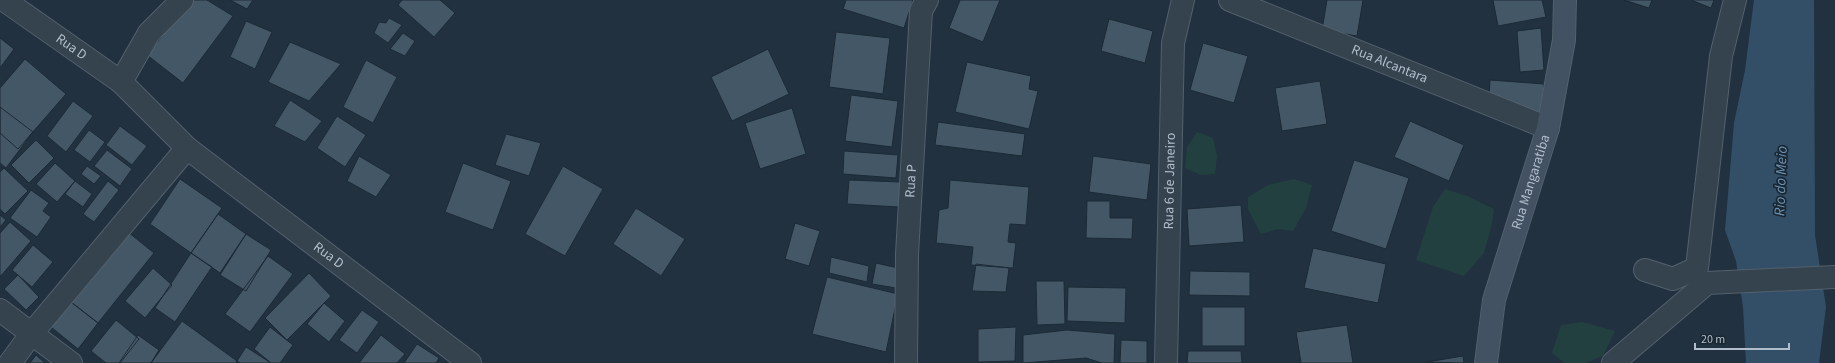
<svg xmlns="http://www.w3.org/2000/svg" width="1835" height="363" font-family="'Source Sans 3',sans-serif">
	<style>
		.green { fill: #234040 }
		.water { fill: #334f68 }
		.building { fill: #445766; stroke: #1c2a36 }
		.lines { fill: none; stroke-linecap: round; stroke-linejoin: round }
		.street-casing { stroke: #53606d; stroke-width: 24 }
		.secondary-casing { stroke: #53606d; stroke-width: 24 }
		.street { stroke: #35434f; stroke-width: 22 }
		.secondary { stroke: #435263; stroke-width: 22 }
		.labels { text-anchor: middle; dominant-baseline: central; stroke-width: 3.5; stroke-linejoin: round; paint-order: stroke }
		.street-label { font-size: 14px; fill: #b1bdca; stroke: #1a2834 }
		.water-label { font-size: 15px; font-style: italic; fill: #6e92b1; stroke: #1a2834 }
	</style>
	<rect width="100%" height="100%" fill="#21313f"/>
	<path class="green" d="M1197 132 1213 138 1217 156 1215 174 1201 175 1185 168 1187 147Z
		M1294 179 1312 185 1306 208 1293 231 1278 229 1261 234 1248 209V197L1268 185Z
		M1445 189 1467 196 1494 209 1492 223 1484 253 1464 276 1416 260 1433 207Z
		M1582 322 1615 331 1603 356 1585 363H1565L1552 353 1561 325Z"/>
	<path class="water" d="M1754 0H1814L1815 235 1826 307 1819 363H1746L1743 307 1736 261 1725 230 1734 123 1745 70Z"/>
	<path class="building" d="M191 0H207L233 16 183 83 147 55Z
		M230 0H253L247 9Z
		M402 0H440L455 13 434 37 398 5Z
		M846 0H913L904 28 843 9Z
		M960 0H1000L983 42 949 28Z
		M1327 0H1363L1357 36 1322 30Z
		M1493 0H1542L1546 17 1498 26Z
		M1624 0H1652L1649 8Z
		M1691 0H1714L1711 8Z
		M389 18 402 25 388 43 374 33 379 22 386 23Z
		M1109 19 1153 31 1145 63 1101 51Z
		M246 21 272 32 255 69 230 57Z
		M1541 28 1544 70 1520 72 1517 31Z
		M836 32 890 38 883 94 829 87Z
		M403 33 415 41 405 56 390 49Z
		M0 38 14 49 0 68Z
		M290 42 341 64 309 101 268 82Z
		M1203 43 1248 56 1234 103 1190 90Z
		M768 49 789 94 732 121 711 77Z
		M25 59 66 94 18 149 0 133V88Z
		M366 60 397 77 373 123 343 107Z
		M967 62 1031 76 1029 89 1038 91 1029 129 955 112Z
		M1490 80 1544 84 1541 117 1488 113Z
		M1320 81 1327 124 1282 131 1275 88Z
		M851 95 898 101 892 147 845 141Z
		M290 100 322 121 305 142 274 126Z
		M73 101 93 116 66 152 47 136Z
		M0 107 33 132 6 168 0 163Z
		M792 108 806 154 760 169 745 123Z
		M337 116 366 135 345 167 317 148Z
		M1410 121 1464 145 1449 181 1394 157Z
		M938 122 1025 134 1022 156 935 145Z
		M120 126 147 146 132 165 106 145Z
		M89 130 105 142 90 162 74 150Z
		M506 134 541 143 529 176 495 165Z
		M36 140 54 158 29 183 11 165Z
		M107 150 132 169 120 186 94 166Z
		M844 151 898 155 896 178 843 174Z
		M359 156 391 175 376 197 347 181Z
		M1093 156 1151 164 1147 200 1089 192Z
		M1354 160 1409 178 1386 249 1331 231Z
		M55 163 75 181 57 202 36 184Z
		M463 163 511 181 493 230 445 212Z
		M87 166 101 176 94 184 81 174Z
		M563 166 603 189 565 256 525 234Z
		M4 168 28 191 5 214 0 209V172Z
		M180 179 222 208 191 253 150 224Z
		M849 180 900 182 899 207 847 204Z
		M950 180 1029 187 1026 225 1010 224 1008 242 1016 243 1013 268 971 265 973 247 936 243 939 210 948 208Z
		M75 181 92 194 83 207 65 194Z
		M108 181 119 190 94 222 83 214Z
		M31 190 49 203 43 211 51 217 37 237 10 218Z
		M1087 201H1110V218H1133L1132 239 1086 238Z
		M1241 205 1244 242 1189 246 1187 209Z
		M636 208 685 239 661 276 613 244Z
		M218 214 246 234 220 273 191 253Z
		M0 215 6 220 0 227Z
		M10 222 31 241 0 277V233Z
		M795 223 820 231 809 266 785 259Z
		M128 232 154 253 98 323 71 302Z
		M246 234 271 250 246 291 220 275Z
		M33 245 53 262 32 287 12 270Z
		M1313 248 1386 264 1378 303 1304 288Z
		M191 253 212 267 175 322 155 308Z
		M268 256 293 274 250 332 225 314Z
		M831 257 869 266 867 282 829 273Z
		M876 263 898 268 896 288 872 284Z
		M976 264 1009 268 1006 292 972 291Z
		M153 268 172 285 145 318 125 301Z
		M1190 271 1250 272V296L1189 295Z
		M309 273 331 296 287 340 265 318Z
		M18 275 39 297 26 310 4 289Z
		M827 277 898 294 886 352 812 334Z
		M1036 281H1064L1065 324 1037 325Z
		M1068 287 1126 288 1125 323 1067 321Z
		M71 302 98 323 78 349 51 327Z
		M324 303 345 321 329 342 307 324Z
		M1202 307H1245V346H1202Z
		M362 310 379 322 357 353 339 340Z
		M116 320 139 339 120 363H106L91 351Z
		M182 321 237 361 236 363H151Z
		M1347 325 1353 363H1301L1296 332Z
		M270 327 293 345 280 363H271L254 349Z
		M1016 327 1015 361 978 362V329Z
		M1067 330 1115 334 1114 363H1102L1086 358 1023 363V335Z
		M138 335 159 350 151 363H119Z
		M381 335 405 354 397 363H359Z
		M1121 340 1147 341V363H1120Z
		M417 344 439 358 436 363H404Z
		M246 347 271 363H240L237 361Z
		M1188 351H1241L1242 363H1187Z
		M36 355 45 363H30Z
		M1463 356 1464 363 1427 362Z"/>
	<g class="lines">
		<g class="street-casing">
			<g id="street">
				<path id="s1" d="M4 0 121 82 187 148 470 363"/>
				<path id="s2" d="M1230 0 1548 128"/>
				<path d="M121 82 149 33 182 0"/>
				<path d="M1645 270 1673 279 1697 268 1721 56 1735 0"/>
				<path d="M0 310 71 363"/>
				<path d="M10 363 32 333 187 148"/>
				<path id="s3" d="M906 363 907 254 921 11 927 0"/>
				<path id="s4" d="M1166 363 1173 43 1183 0"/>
				<path d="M1613 363 1707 283 1835 277"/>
			</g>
		</g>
		<g class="secondary-casing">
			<g id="secondary">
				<path id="s5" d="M1486 363 1494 300 1548 128 1564 40 1565 0"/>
			</g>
		</g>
		<use href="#street" class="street"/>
		<use href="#secondary" class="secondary"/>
	</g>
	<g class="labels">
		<g class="street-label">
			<text stroke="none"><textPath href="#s1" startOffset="82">Rua D</textPath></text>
			<text stroke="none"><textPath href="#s2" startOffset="172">Rua Alcantara</textPath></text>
			<text stroke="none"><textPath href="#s3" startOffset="182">Rua P</textPath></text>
			<text stroke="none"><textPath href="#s4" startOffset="182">Rua 6 de Janeiro</textPath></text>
			<text stroke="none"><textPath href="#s5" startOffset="187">Rua Mangaratiba</textPath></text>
			<text stroke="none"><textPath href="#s1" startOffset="414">Rua D</textPath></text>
		</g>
		<g class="water-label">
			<text transform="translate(1781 181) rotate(-88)">Rio do Meio</text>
		</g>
	</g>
	<path d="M1695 343v6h94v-6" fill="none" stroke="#b1bdca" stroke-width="2"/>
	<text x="1701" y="343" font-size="12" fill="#b1bdca" stroke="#1a2834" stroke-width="3" paint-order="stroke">20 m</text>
</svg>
